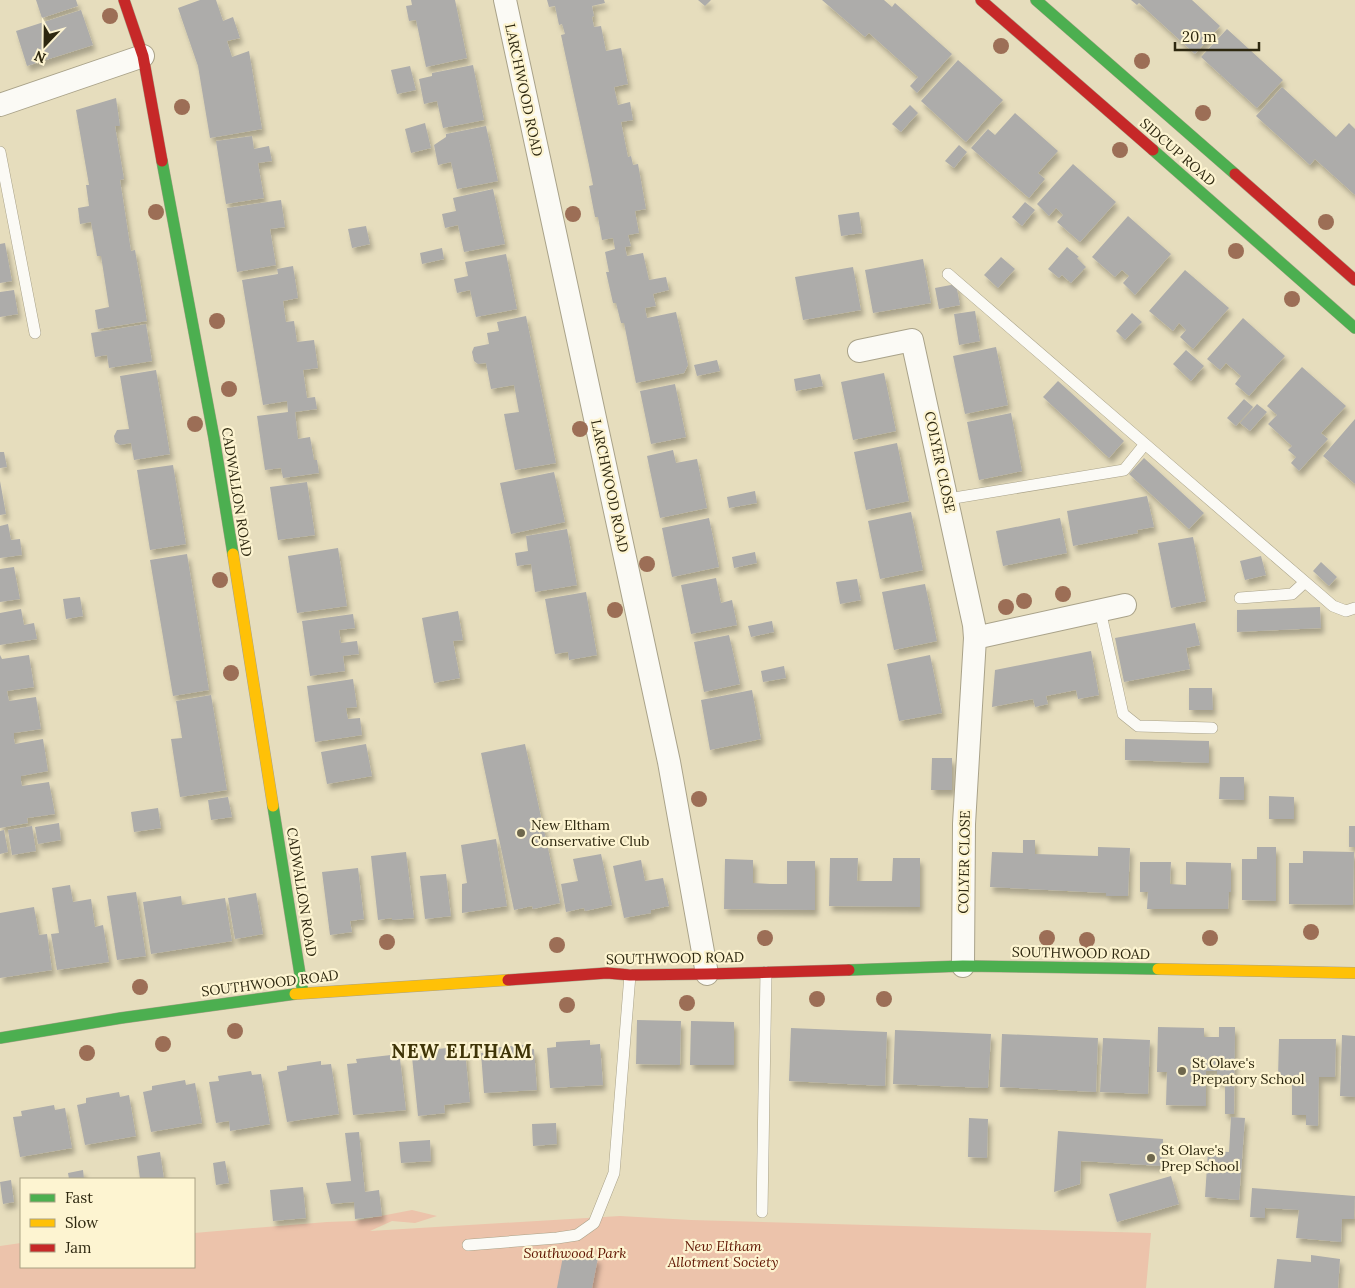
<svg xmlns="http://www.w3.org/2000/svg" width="1355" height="1288" font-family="Lora,serif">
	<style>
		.green { fill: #ecc3ab }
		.building { fill: #adacaa; filter: url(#shadow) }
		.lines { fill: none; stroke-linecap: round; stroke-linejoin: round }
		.lane-casing { stroke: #a9a289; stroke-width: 12 }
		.street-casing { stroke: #a9a289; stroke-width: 24 }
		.fast-casing { stroke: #a9a289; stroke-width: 12 }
		.slow-casing { stroke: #a9a289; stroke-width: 12 }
		.jam-casing { stroke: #a9a289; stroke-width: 12 }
		.lane { stroke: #fbfaf5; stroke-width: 11 }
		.street { stroke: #fbfaf5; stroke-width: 22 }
		.fast { stroke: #4caf50; stroke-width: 11 }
		.slow { stroke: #ffc107; stroke-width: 11 }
		.jam { stroke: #c62828; stroke-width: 11 }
		.tree { fill: #9c6e56 }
		.poi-dot { fill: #6e674d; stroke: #fdf4d1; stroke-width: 2 }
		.labels { text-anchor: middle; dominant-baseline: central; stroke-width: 4.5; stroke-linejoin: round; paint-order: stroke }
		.street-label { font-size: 14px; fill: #2e2810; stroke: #fdf4d1 }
		.poi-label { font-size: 14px; fill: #2e2810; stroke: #fdf4d1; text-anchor: start }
		.park-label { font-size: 14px; font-style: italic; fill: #5f1401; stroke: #fdf4d1 }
		.district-label { font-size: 19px; font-weight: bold; letter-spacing: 1px; fill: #3f3407; stroke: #fdf4d1 }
	</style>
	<defs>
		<filter id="shadow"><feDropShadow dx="3" dy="5.5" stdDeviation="2.5" flood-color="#0004"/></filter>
	</defs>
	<rect width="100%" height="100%" fill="#e6ddbd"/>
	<path class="green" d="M412 1210 437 1216 415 1223 392 1221 370 1231 620 1216 691 1220 1151 1233 1146 1288H0V1246L21 1243V1267H194V1233L327 1222 355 1221Z"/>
	<path class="building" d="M36 0H76L78 6 42 18Z
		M200 0H216L223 21 233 17 240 38 227 41 232 57 249 51 262 129 210 138 198 66 178 8Z
		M411 0H455L467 58 426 67 416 20 409 21 406 6 412 5Z
		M547 0H604L605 3 592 6 594 16 592 17 594 27 601 26 606 51 621 48 628 84 614 87 618 105 630 102 633 120 621 122 628 157 631 156 633 165 638 164 646 209 635 211 639 233 628 235 631 246 625 247 627 256 643 253 649 280 666 277 669 290 653 294 656 306 645 308 647 318 676 312 688 365 684 373 636 383 624 323H621L616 303H613L606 272H609L605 252 615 249 613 238 602 240 598 217H595L589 186 593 185 589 165 561 35 565 34 562 24 559 25 555 6 549 7Z
		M698 0H711L705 6Z
		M822 0H884L892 7 895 3 952 54 917 93 910 86 918 77 869 33 865 37Z
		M1131 0H1192L1220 26 1195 54 1139 3 1137 5Z
		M81 10 93 45 27 66 16 31Z
		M1227 29 1283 80 1257 108 1201 57Z
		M958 60 1003 100 966 142 921 101Z
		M473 65 484 120 443 128 437 101 424 104 419 79 432 76V73Z
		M410 66 416 90 397 94 391 70Z
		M1282 87 1336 137 1349 123 1355 129V195L1315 159 1310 165 1256 116Z
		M116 98 120 126H115L124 179 120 180 131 251 135 250 147 321 98 329 95 310 109 307 101 256H97L91 222 80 224 78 208 89 206 86 185H89L76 110Z
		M910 105 918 113 901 132 892 124Z
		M1015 113 1058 151 1038 173 1045 179 1029 198 971 148 988 129 995 135Z
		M425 123 431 148 411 153 405 129Z
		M486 126 498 181 457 189 451 162 438 165 434 145 446 137V134Z
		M252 136 254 149 269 146 272 161 258 163 264 198 226 204 216 141Z
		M959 145 967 152 954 168 945 161Z
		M1073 164 1116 202 1080 242 1057 222 1063 215 1056 208 1049 216 1037 204Z
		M493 189 505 244 464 252 458 225 445 228 442 214 456 211 453 198Z
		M281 200 285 227 270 229 276 265 237 272 227 208Z
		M1025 202 1035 210 1022 226 1012 217Z
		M859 212 862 233 841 236 838 215Z
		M1128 216 1171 254 1135 295 1123 283 1129 276 1122 270 1115 277 1092 257Z
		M366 226 370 244 352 248 348 229Z
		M5 243 12 281 0 283V244Z
		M1067 247 1079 257 1077 258 1086 267 1071 283 1062 275 1059 278 1048 269Z
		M442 248 444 259 422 264 420 253Z
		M506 254 517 309 476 317 470 290 457 293 454 279 468 276 465 262Z
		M1001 257 1015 269 998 288 984 275Z
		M923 259 931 303 873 313 865 270Z
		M293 266 298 298 283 301 286 322 294 321 297 342 314 340 318 368 303 370 307 398 315 397 317 409 295 412 298 439 310 437 314 460H317L319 473 283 478 281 468 265 470 257 416 288 412 287 401 263 405 242 280 278 274 277 269Z
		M853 267 861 310 803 320 795 277Z
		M1185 270 1229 308 1193 349 1180 337 1186 330 1179 323 1173 331 1149 311Z
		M956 284 960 305 939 309 935 288Z
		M14 290 18 314 0 317V292Z
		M975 311 980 341 959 345 954 314Z
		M1132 313 1142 322 1125 340 1116 331Z
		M526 316 556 463 515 470 504 414 519 412 514 385 491 389 486 363 478 364 474 361 472 352 474 347 489 344 487 333 499 331 497 322Z
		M1243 318 1285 356 1249 396 1235 384 1241 376 1226 363 1220 370 1207 359Z
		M146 324 152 361 109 368 107 355 95 357 91 333Z
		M996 347 1008 405 965 414 953 356Z
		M1186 350 1204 366 1191 381 1173 364Z
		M717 360 720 371 697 376 694 365Z
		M1302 367 1346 406 1321 433 1328 439 1299 471 1291 463 1296 457 1288 450 1292 446 1268 424 1277 415 1267 406Z
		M156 370 170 454 134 460 131 443 120 445 115 442 114 436 117 430 129 429 120 376Z
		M884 373 896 431 853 440 841 382Z
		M820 374 823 386 796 391 794 379Z
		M1058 381 1124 441 1109 458 1043 397Z
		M675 384 686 437 651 444 640 391Z
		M1244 399 1253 407 1236 426 1227 418Z
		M1257 404 1267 412 1250 431 1240 423Z
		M1011 413 1022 471 979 480 967 422Z
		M1355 419V484L1323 456Z
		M897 443 909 501 866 510 854 452Z
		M673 450 676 463 697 459 707 508 660 518 647 456Z
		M0 452H4L7 467 0 468Z
		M1144 458 1204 513 1189 529 1129 474Z
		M173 465 186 544 150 550 137 470Z
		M554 472 565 522 511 534 500 483Z
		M0 481 6 514 0 515Z
		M307 482 315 535 278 540 270 487Z
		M755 491 757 503 729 508 727 497Z
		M1147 496 1154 527 1137 530 1138 533 1073 546 1067 511Z
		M911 512 923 570 880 579 868 521Z
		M709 518 719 567 672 577 662 528Z
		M1060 518 1067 553 1003 566 996 531Z
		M8 524 11 540 20 539 22 555 0 558V526Z
		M567 529 577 585 535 592 531 564 517 566 515 553 528 551 526 536Z
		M1193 537 1206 601 1171 608 1158 543Z
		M338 548 347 606 297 613 288 556Z
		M755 552 757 563 734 568 732 557Z
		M187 554 209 690 173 696 150 560Z
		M1261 556 1266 575 1245 580 1240 561Z
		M1321 562 1337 577 1329 586 1313 571Z
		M14 567 20 599 0 602V569Z
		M716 578 721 603 732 600 737 625 691 634 681 585Z
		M857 579 861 600 840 604 836 582Z
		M925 584 937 641 894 650 882 592Z
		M586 592 597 655 569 660 568 652 555 654 545 599Z
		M80 597 83 616 66 619 63 599Z
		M1320 607 1321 628 1237 632V610Z
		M21 609 24 625 34 623 37 639 0 645V613Z
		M458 611 463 640 453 641 460 678 434 683 422 618Z
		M353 614 355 628 339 630 341 643 357 641 359 654 343 656 345 671 310 676 302 621Z
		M772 621 774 632 751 637 748 626Z
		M1195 623 1200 645 1186 648 1190 669 1124 682 1115 638Z
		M729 635 740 684 704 692 694 642Z
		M1091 651 1099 695 1078 699 1076 690 1046 696 1048 704 1035 707 1033 699 992 707 995 670Z
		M0 655 2 659 29 655 34 687 7 691 9 701 36 697 41 729 14 733V739L15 744 43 739 48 771 21 776V781L22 786 49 782 55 814 27 818 28 823 0 828Z
		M930 655 942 713 899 721 887 664Z
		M784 666 786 678 763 682 761 671Z
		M353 679 357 707 346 708 348 719 360 718 362 735 315 742 307 686Z
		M1189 688H1212L1213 710H1189Z
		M752 690 761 739 710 750 701 700Z
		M211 695 227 790 180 797 171 739 182 738 176 701Z
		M1125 739 1209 741V763L1125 760Z
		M366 744 372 776 327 784 321 752Z
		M525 744 560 903 533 909 532 906 514 910 481 753Z
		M932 758H952V790H931Z
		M1220 777H1244V800L1219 799Z
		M1269 796 1294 797V819H1269Z
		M228 797 232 817 211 820 208 800Z
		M158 808 161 828 134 832 131 812Z
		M59 823 61 840 38 844 35 827Z
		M32 826 36 851 12 855 8 830Z
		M1349 826H1355V847H1349Z
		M4 830 8 852 0 854V831Z
		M496 839 507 906 462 913V884L467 883 461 845Z
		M1023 840H1035V854L1098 856V847L1130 848 1128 896H1106V893L990 887 992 852 1023 853Z
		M1257 847H1276V901L1242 900V859H1257Z
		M1303 851 1354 852 1353 905 1289 904V863H1303Z
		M406 852 414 918 392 920V918L378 920 371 856Z
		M601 854 612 905 585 911 584 908 566 912 561 884 578 881 573 859Z
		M830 858H858L857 881H892L893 858H920V907L829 906Z
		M725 859 753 860V883L770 884H787V861H815V910L724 909Z
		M641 860 645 881 663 878 669 906 651 910V913L624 918 613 866Z
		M1140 862H1171L1170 884 1186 885V862L1231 863V892H1229L1228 909H1147L1148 892H1140Z
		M358 868 364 919 350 921 352 932 330 935 322 872Z
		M446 874 451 916 425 919 420 876Z
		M70 885 73 902 91 899 95 927 103 925 109 962 57 970 51 934 59 933 52 888Z
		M136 892 146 956 117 960 107 896Z
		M256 893 263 934 235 939 228 898Z
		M181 896 182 905 225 898 232 941 151 954 143 902Z
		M34 907 39 935 47 934 52 970 0 978V913Z
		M637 1020 681 1021 680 1065 636 1064Z
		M691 1021 734 1022V1065H690Z
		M1158 1027 1204 1028V1037H1219V1027H1235L1234 1114H1225V1081H1217V1071H1206V1106L1166 1105 1167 1072H1157Z
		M791 1028 887 1032 885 1086 789 1081Z
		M895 1030 991 1034 988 1088 893 1084Z
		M1002 1034 1098 1038 1096 1092 1000 1087Z
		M1342 1035 1355 1036V1097L1340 1096Z
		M1103 1038 1150 1040 1148 1094 1100 1092Z
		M1279 1039H1336L1335 1077H1319L1318 1126 1306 1125V1115H1292V1077H1278Z
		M590 1040V1045L600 1044 603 1085 550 1088 547 1048 556 1047V1042Z
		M524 1045 525 1050 534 1049 537 1090 484 1093 481 1053 491 1052 490 1048Z
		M455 1047 456 1052 465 1051 470 1102 444 1105 445 1113 418 1116 412 1057 421 1056V1051Z
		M391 1055V1060L400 1059 406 1110 353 1115 347 1064 357 1063 356 1059Z
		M321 1061V1065L331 1064 339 1114 287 1122 278 1072 287 1070V1066Z
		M251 1071 252 1075 261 1074 270 1124 230 1131 229 1121 216 1123 209 1082 219 1081 218 1076Z
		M185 1080 186 1085 195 1083 202 1123 151 1132 143 1092 152 1090V1086Z
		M119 1092 120 1097 129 1095 136 1136 85 1145 77 1105 86 1103V1098Z
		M54 1105 55 1110 65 1108 72 1148 20 1157 13 1117 22 1116 21 1111Z
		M1231 1117 1245 1118 1239 1200 1205 1197 1208 1151 1229 1152Z
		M969 1118 988 1119 987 1158 968 1157Z
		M556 1123 557 1144 533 1146 532 1124Z
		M1058 1131 1163 1139 1162 1166 1081 1161 1080 1184 1054 1192Z
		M359 1132 365 1192 379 1190 382 1216 355 1219 354 1202 331 1204 326 1183 351 1181 345 1133Z
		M430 1140 431 1161 401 1163 399 1142Z
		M160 1152 164 1179H140L137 1156Z
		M225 1161 229 1183 216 1185 213 1163Z
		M83 1170 84 1179H69L68 1173Z
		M1171 1176 1179 1204 1117 1222 1109 1194Z
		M11 1180 14 1202 3 1204 0 1182Z
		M303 1187 306 1218 273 1221 270 1190Z
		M1252 1188 1355 1196 1354 1219H1342L1341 1242 1296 1238 1299 1210 1265 1208V1218L1250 1217Z
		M564 1251 598 1258 592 1288H557Z
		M1311 1255 1340 1259 1338 1288H1274L1277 1259 1311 1262Z"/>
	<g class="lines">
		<g class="lane-casing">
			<path id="lane" d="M0 152 35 333
				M948 274 1145 444
				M948 499 1124 470 1145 444 1333 606 1346 611 1355 608
				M1240 598 1292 594 1305 582
				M1100 610 1123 714 1138 726 1212 728
				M762 1212 766 972
				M468 1245 557 1238 577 1235 594 1223 614 1173 630 975"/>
		</g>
		<g class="street-casing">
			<path id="street" d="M505 0 669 762 707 974
				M0 105 143 56
				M859 351 912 340 974 625 975 638 964 824 963 966
				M975 638 1125 605"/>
		</g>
		<g class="fast-casing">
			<path id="fast" d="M1036 0 1235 174
				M1153 150 1355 328
				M162 161 214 438 233 554
				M273 806 303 993
				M849 970 963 966 1158 969
				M0 1038 121 1018 295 994"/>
		</g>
		<g class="slow-casing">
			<path id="slow" d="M233 554 273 806
				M1158 969 1355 973
				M295 994 508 980"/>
		</g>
		<g class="jam-casing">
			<path id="jam" d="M124 0 143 56 162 161
				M981 0 1153 150
				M1235 174 1355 280
				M508 980 607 973 630 975 707 974 849 970"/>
		</g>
		<use href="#lane" class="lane"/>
		<use href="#street" class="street"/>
		<use href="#fast" class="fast"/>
		<use href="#slow" class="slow"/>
		<use href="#jam" class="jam"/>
	</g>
	<g class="tree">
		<circle cx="110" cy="16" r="8"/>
		<circle cx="1001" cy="46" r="8"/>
		<circle cx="1142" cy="61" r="8"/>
		<circle cx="182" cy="107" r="8"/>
		<circle cx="1203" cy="113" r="8"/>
		<circle cx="1120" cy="150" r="8"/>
		<circle cx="156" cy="212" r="8"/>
		<circle cx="573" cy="214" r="8"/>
		<circle cx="1326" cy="222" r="8"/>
		<circle cx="1236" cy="251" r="8"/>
		<circle cx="1292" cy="299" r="8"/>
		<circle cx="217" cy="321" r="8"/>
		<circle cx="229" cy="389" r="8"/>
		<circle cx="195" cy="424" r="8"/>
		<circle cx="580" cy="429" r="8"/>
		<circle cx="647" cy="564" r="8"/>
		<circle cx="220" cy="580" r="8"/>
		<circle cx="1063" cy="594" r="8"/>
		<circle cx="1024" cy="601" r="8"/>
		<circle cx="1006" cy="607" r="8"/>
		<circle cx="615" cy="610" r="8"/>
		<circle cx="231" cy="673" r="8"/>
		<circle cx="699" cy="799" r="8"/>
		<circle cx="1311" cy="932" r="8"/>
		<circle cx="765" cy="938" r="8"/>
		<circle cx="1047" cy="938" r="8"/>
		<circle cx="1210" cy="938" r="8"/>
		<circle cx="1087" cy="940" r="8"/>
		<circle cx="387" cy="942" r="8"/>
		<circle cx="557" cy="945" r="8"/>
		<circle cx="140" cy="987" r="8"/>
		<circle cx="817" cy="999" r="8"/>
		<circle cx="884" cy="999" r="8"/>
		<circle cx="687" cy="1003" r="8"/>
		<circle cx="567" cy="1005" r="8"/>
		<circle cx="235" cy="1031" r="8"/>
		<circle cx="163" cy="1044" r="8"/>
		<circle cx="87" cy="1053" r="8"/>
	</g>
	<g class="poi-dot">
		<circle cx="521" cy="833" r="5"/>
		<circle cx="1182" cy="1071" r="5"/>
		<circle cx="1151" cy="1158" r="5"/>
	</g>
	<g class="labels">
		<g class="street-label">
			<text transform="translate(524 90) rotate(78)">LARCHWOOD ROAD</text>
			<text transform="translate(1178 152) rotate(41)">SIDCUP ROAD</text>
			<text transform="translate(940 462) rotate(78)">COLYER CLOSE</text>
			<text transform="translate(610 486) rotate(78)">LARCHWOOD ROAD</text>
			<text transform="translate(237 492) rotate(81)">CADWALLON ROAD</text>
			<text transform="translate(964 862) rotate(-89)">COLYER CLOSE</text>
			<text transform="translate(302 892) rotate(81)">CADWALLON ROAD</text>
			<text transform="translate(1081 953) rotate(1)">SOUTHWOOD ROAD</text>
			<text transform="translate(675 958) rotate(-1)">SOUTHWOOD ROAD</text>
			<text transform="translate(270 983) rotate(-7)">SOUTHWOOD ROAD</text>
		</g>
		<g class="poi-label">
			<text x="531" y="825">New Eltham<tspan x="531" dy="16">Conservative Club</tspan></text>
			<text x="1192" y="1063">St Olave's<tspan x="1192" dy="16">Prepatory School</tspan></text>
			<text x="1161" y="1150">St Olave's<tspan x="1161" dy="16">Prep School</tspan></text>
		</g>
		<g class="park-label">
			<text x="723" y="1246">New Eltham<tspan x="723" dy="16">Allotment Society</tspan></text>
			<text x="575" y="1253">Southwood Park</text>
		</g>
		<g class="district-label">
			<text x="462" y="1051">NEW ELTHAM</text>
		</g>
	</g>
	<rect x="20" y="1178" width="175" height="90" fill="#fdf4d1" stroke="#aaa284"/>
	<rect x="30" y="1194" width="25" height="8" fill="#4caf50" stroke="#aaa284"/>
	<text x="65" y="1203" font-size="15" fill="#2e2810">Fast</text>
	<rect x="30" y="1219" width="25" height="8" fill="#ffc107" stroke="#aaa284"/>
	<text x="65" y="1228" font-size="15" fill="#2e2810">Slow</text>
	<rect x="30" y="1244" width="25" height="8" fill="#c62828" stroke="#aaa284"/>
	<text x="65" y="1253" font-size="15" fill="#2e2810">Jam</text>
	<g transform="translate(45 45) rotate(202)" stroke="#fdf4d1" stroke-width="4" paint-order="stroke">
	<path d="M0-4L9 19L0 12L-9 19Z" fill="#2e2810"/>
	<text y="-8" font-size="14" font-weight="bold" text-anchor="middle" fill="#2e2810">N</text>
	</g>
	<path d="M1175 42v8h84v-8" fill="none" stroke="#2e2810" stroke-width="2.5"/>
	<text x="1182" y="42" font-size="15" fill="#2e2810" stroke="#fdf4d1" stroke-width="4" paint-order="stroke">20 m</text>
</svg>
